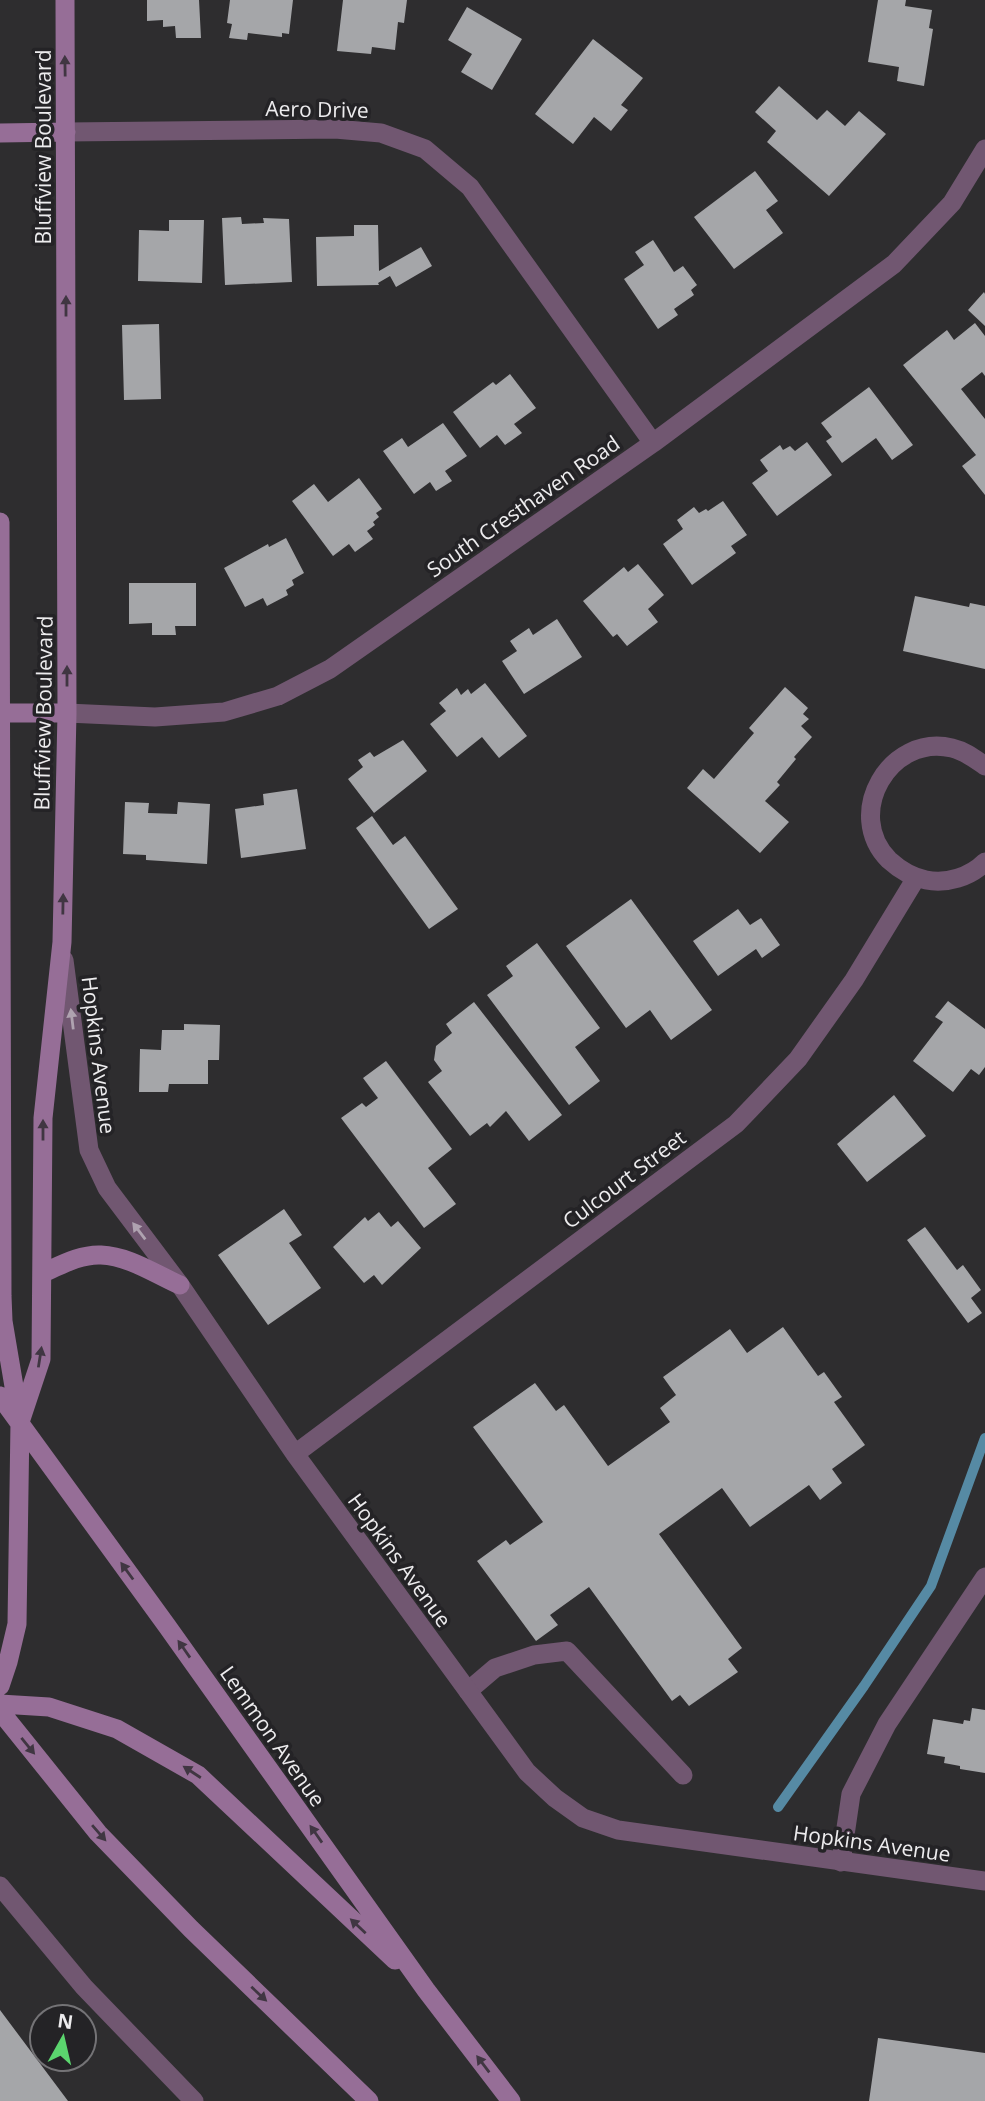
<svg xmlns="http://www.w3.org/2000/svg" width="985" height="2101" font-family="'Open Sans',sans-serif">
	<style>
		.lines { fill: none; stroke-linecap: round; stroke-linejoin: round }
		.stream { stroke: #568aa4; stroke-width: 10 }
		.building { fill: #a5a6a9 }
		.service { stroke: #715771; stroke-width: 19 }
		.minor { stroke: #715771; stroke-width: 19 }
		.secondary { stroke: #966e97; stroke-width: 19 }
		.oneway { fill: #403642 }
		.oneway2 { fill: #afa2b0 }
		.labels { text-anchor: middle; dominant-baseline: central; stroke-width: 7; stroke-linejoin: round; paint-order: stroke }
		.street-label { font-size: 21px; fill: #edecee; stroke: #242326 }
	</style>
	<rect width="100%" height="100%" fill="#2e2d2f"/>
	<g class="lines">
		<path class="stream" d="M778 1807 864 1686 931 1586 985 1438"/>
	</g>
	<path class="building" d="M147 0H199L201 38H176L175 26 163 27V20L147 21Z
		M230 0H293L289 34 282 33V37L248 33 247 40 229 38 232 24 227 23Z
		M343 0H407L404 23 398 22 395 50 372 47 371 54 337 51Z
		M878 0H906L905 6 932 10 929 28 933 29 924 86 897 81 899 67 868 62Z
		M467 7 522 39 492 90 461 72 472 54 448 40Z
		M593 39 643 78 621 105 628 110 611 131 594 117 573 144 535 114Z
		M779 86 817 120 827 110 845 126 859 111 886 134 829 196 767 142 776 131 755 112Z
		M755 171 778 201 766 210 783 233 734 269 694 217Z
		M241 217 242 224 264 223 263 218 289 219 292 282 225 285 222 218Z
		M169 220H204L202 283 138 281 139 230 169 231Z
		M354 225H378L379 271 421 247 432 266 396 287 390 276 378 283 379 285 317 286 316 237 354 236Z
		M653 240 674 272 683 266 697 285 691 290 694 295 674 309 678 315 658 329 624 279 644 265 635 252Z
		M984 292 985 294V326L968 310Z
		M975 323 985 336V376L982 372 961 389 985 419V495L962 466 976 455 903 365 947 330 954 340Z
		M159 324 161 399 124 400 122 325Z
		M510 374 536 408 514 424 522 433 505 445 497 435 480 448 453 412 493 382 496 385Z
		M869 387 913 445 892 460 876 438 842 463 826 441 832 437 821 423Z
		M443 423 467 456 445 471 452 481 436 491 430 482 414 494 383 451 402 438 408 447Z
		M807 442 832 475 777 516 752 483 768 471 760 460 780 445 783 450 790 446 795 451Z
		M359 478 382 509 376 513 379 517 373 522 375 525 367 531 373 539 355 552 349 544 333 556 292 501 314 484 328 502Z
		M723 501 747 535 731 546 736 553 692 585 663 544 683 529 677 520 694 507 699 513 706 509 708 511Z
		M286 538 304 573 292 580 294 585 286 590 288 595 267 606 263 598 245 607 224 568 268 544 269 547Z
		M638 564 664 595 648 609 658 622 627 646 617 634 613 637 583 601 624 567 628 572Z
		M129 583H196V626H175L176 635H152V623L129 624Z
		M915 596 969 607 970 603 985 606V669L903 651Z
		M557 619 582 657 524 694 502 661 517 651 510 641 529 628 533 635Z
		M485 683 527 736 499 758 482 737 457 757 430 724 446 711 439 703 457 688 461 695 468 689 471 694Z
		M785 687 808 708 803 714 809 719 801 726 812 737 794 757 796 759 777 782 780 785 765 801 789 822 760 853 687 788 703 769 714 779 754 733 749 728Z
		M403 740 427 771 374 813 348 779 363 767 358 760 370 752 374 757Z
		M297 789 306 849 241 858 235 809 264 805 263 794Z
		M125 802 149 803 148 813 177 814 178 802 210 804 207 864 146 860V855L123 854Z
		M372 816 393 845 405 836 458 909 429 929 356 828Z
		M631 899 712 1010 671 1040 650 1010 626 1028 566 946Z
		M738 909 750 925 761 918 780 945 762 958 756 949 718 976 693 941Z
		M537 943 600 1028 575 1047 600 1081 569 1105 487 995 513 976 506 966Z
		M948 1001 985 1029V1067L979 1075 971 1069 953 1092 913 1061 943 1022 935 1017Z
		M474 1002 562 1115 529 1141 506 1111 490 1127 487 1123 470 1136 428 1082 442 1071 434 1060 436 1046 452 1033 446 1024Z
		M184 1024 220 1025 219 1060H208V1084H169L168 1092H139L140 1049 161 1050 162 1030H184Z
		M386 1061 452 1149 428 1168 456 1204 424 1228 341 1118 362 1103 366 1107 378 1098 363 1078Z
		M894 1095 926 1136 867 1182 837 1144Z
		M284 1209 302 1235 289 1243 321 1288 268 1325 218 1255Z
		M379 1212 391 1227 398 1221 421 1248 382 1285 374 1275 364 1283 333 1247 365 1217 368 1221Z
		M925 1227 957 1270 963 1265 981 1290 971 1298 982 1313 968 1323 907 1240Z
		M783 1327 818 1376 824 1372 842 1397 834 1402 865 1445 832 1469 842 1483 820 1500 809 1485 750 1527 722 1488 659 1534 742 1648 728 1659 738 1672 689 1706 680 1695 672 1701 589 1587 550 1615 558 1625 536 1641 477 1561 506 1540 510 1545 543 1522 473 1427 535 1383 556 1411 564 1405 608 1466 670 1422 660 1408 676 1395 663 1377 730 1329 747 1353Z
		M972 1708 985 1710V1773L960 1769V1766L944 1763 945 1757 927 1754 933 1719 963 1724 964 1720 970 1721Z
		M0 2010 68 2101H0Z
		M878 2038 985 2053V2101H869Z"/>
	<g class="lines">
		<path class="service" d="M468 1691 495 1668 534 1655 567 1651 683 1775
			M841 1862 851 1794 887 1724 985 1577"/>
		<path class="minor" d="M66 132 335 129 381 133 425 149 470 187 653 443
			M67 713 155 717 224 712 278 696 330 669 653 443 894 264 952 203 985 149
			M985 766C975 759 965 751 952 748 890 733 843 814 889 860 900 870 911 877 926 880 947 884 970 877 985 862
			M64 960 89 1150 107 1188 180 1285 295 1454 527 1772 555 1798 583 1818 618 1830 985 1881
			M295 1454 736 1124 798 1059 854 980 916 878
			M0 1886 84 1987 194 2101"/>
		<path class="secondary" d="M0 133 66 132
			M0 522 2 1296 3 1321 20 1422 17 1624 8 1662 0 1686
			M1 713H67
			M43 1273C61 1265 81 1254 101 1255 129 1256 155 1274 180 1285
			M0 1396 167 1626 426 1990 511 2101
			M20 1422 41 1359 43 1118 62 942 67 713 65 0
			M0 1704 49 1707 117 1729 198 1775 395 1960
			M0 1711 98 1833 191 1929 369 2101"/>
	</g>
	<defs><path id="oneway-solid" d="M-6-.8H1V-3.2L6.5 0L1 3.2V.8H-6Z" transform="scale(1.75)"/></defs>
	<g class="oneway">
		<use href="#oneway-solid" transform="translate(65 66) rotate(-91)"/>
		<use href="#oneway-solid" transform="translate(66 306) rotate(-90)"/>
		<use href="#oneway-solid" transform="translate(67 676) rotate(-90)"/>
		<use href="#oneway-solid" transform="translate(63 904) rotate(-89)"/>
		<use href="#oneway-solid" transform="translate(43 1130) rotate(-90)"/>
		<use href="#oneway-solid" transform="translate(40 1357) rotate(-81)"/>
		<use href="#oneway-solid" transform="translate(127 1571) rotate(-126)"/>
		<use href="#oneway-solid" transform="translate(184 1649) rotate(-125)"/>
		<use href="#oneway-solid" transform="translate(28 1746) rotate(51)"/>
		<use href="#oneway-solid" transform="translate(192 1772) rotate(-147)"/>
		<use href="#oneway-solid" transform="translate(99 1833) rotate(49)"/>
		<use href="#oneway-solid" transform="translate(316 1834) rotate(-125)"/>
		<use href="#oneway-solid" transform="translate(358 1926) rotate(-137)"/>
		<use href="#oneway-solid" transform="translate(259 1994) rotate(43)"/>
		<use href="#oneway-solid" transform="translate(483 2064) rotate(-127)"/>
	</g>
	<g class="oneway2">
		<use href="#oneway-solid" transform="translate(72 1019) rotate(-97)"/>
		<use href="#oneway-solid" transform="translate(139 1231) rotate(-127)"/>
	</g>
	<g class="labels">
		<g class="street-label">
			<text transform="translate(317 109) rotate(1)">Aero Drive</text>
			<text transform="translate(43 147) rotate(-90)">Bluffview Boulevard</text>
			<text transform="translate(523 506) rotate(-35)">South Cresthaven Road</text>
			<text transform="translate(43 713) rotate(-89)">Bluffview Boulevard</text>
			<text transform="translate(99 1055) rotate(83)">Hopkins Avenue</text>
			<text transform="translate(624 1179) rotate(-37)">Culcourt Street</text>
			<text transform="translate(400 1560) rotate(54)">Hopkins Avenue</text>
			<text transform="translate(273 1736) rotate(55)">Lemmon Avenue</text>
			<text transform="translate(872 1843) rotate(8)">Hopkins Avenue</text>
		</g>
	</g>
	<g transform="translate(63 2038) rotate(8)"><circle r="33" fill="#242326" stroke="#747376" stroke-width="2"/>
	<path d="M0-5L12 26L0 18L-12 26Z" fill="#5bd56e"/>
	<text y="-10" font-size="19" font-weight="bold" text-anchor="middle" fill="#edecee">N</text>
	</g>
</svg>
